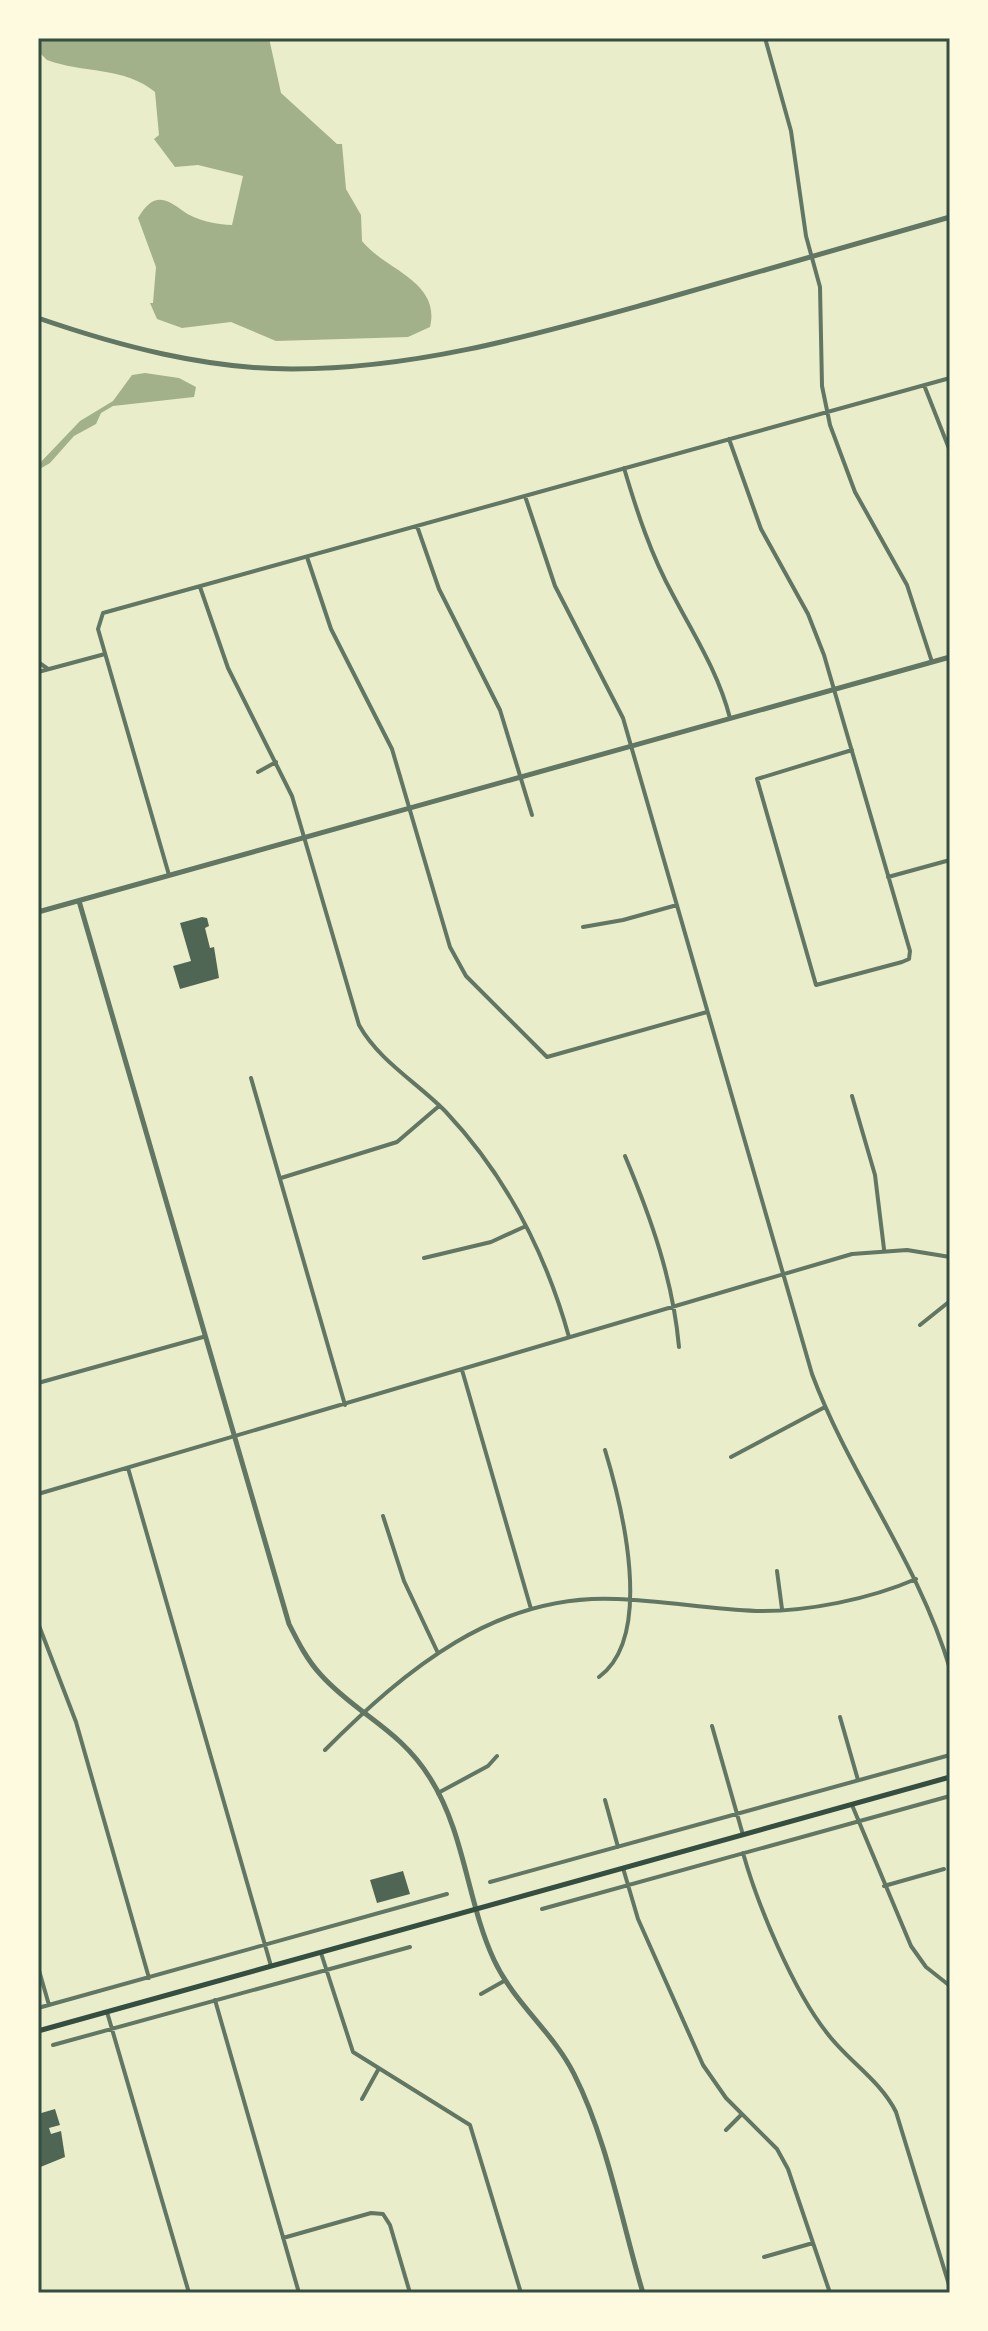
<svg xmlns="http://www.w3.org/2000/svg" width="988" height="2331" font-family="'IBM Plex Sans',sans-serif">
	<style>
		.water { fill: #a3b18a }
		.building { fill: #4f6655 }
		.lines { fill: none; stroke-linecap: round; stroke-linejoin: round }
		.minor { stroke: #617663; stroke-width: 4 }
		.tertiary { stroke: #617663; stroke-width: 5 }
		.secondary { stroke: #344e41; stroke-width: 5 }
		.neatline { fill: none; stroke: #344e41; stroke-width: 3 }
	</style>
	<rect width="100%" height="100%" fill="#e9edc9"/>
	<path class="water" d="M38 38H269L281 93 337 144H342L346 189 361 215 362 241C385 270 441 281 430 327L408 337 276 341 231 322 182 328 157 319 150 303H153L156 267 138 218C153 193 164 197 183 211 195 220 218 225 232 225L243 176 198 165 175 167 154 139 159 135 155 92C126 67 81 73 47 60L38 51Z
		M145 373 179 378 196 387 194 397 113 406 101 413 96 424 74 436 50 463 38 470V465L80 421 113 401 132 375Z"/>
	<path class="building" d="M202 917 207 918 209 926 205 928 210 948 214 947 219 978 180 989 173 966 191 961 180 923Z
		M403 1871 410 1894 377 1903 370 1880Z
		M55 2109 60 2125 49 2128 51 2134 61 2131 65 2157 38 2168V2114Z"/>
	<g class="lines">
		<path class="minor" d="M765 38 791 131 806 236 820 287 822 386 830 425 855 492 907 585 932 662
			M924 385 950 451
			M729 439 761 529 808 614 824 655 910 951 909 959 902 962 816 985 757 779 852 750
			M624 468C637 512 651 555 673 595 695 637 718 672 730 718
			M525 496 555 586 623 718 812 1374C850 1476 919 1563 950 1669
			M417 526 439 589 500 710 532 815
			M307 557 331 629 392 749 450 947 466 976 547 1057 707 1012
			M200 587 228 668 292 796 359 1025C379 1061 418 1083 446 1112 506 1176 546 1254 569 1337
			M38 662 48 669
			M38 672 105 654
			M258 772 276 762
			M169 875 98 629 103 613 950 378
			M888 877 950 860
			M583 927 623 920 677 905
			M251 1078 345 1405
			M852 1096 875 1175 884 1249
			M625 1156C651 1218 673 1280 679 1347
			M281 1178 397 1142 439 1106
			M424 1258 491 1242 526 1226
			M920 1325 950 1301
			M462 1370 531 1609
			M38 1383 203 1337
			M731 1457 825 1407
			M128 1468 271 1966
			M38 1494 852 1254 907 1250 950 1257
			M383 1516 404 1581 437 1651
			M777 1571 782 1609
			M38 1623 76 1722 149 1978
			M599 1677C655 1636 622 1506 605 1450
			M840 1717 858 1780
			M712 1726 743 1835
			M325 1750C405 1670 496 1593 617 1599 664 1601 710 1609 756 1611 807 1612 870 1599 916 1579
			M438 1793 488 1766 497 1756
			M605 1800 618 1847
			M852 1805 911 1946 926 1967 950 1986
			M743 1853C758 1906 793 1990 827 2033 848 2061 880 2080 896 2112L950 2288
			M623 1868 638 1919 703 2065 726 2098 777 2149 788 2169 830 2293
			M490 1882 950 1755
			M884 1886 944 1869
			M542 1909 950 1796
			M321 1953 353 2052 470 2125 521 2293
			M38 1967 49 2005
			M481 1994 504 1981
			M215 2000 299 2293
			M38 2008 447 1894
			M107 2012 189 2293
			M53 2045 410 1947
			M362 2099 378 2070
			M726 2130 741 2115
			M283 2238 371 2213 383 2214 390 2225 410 2293
			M764 2257 813 2243"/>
		<path class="tertiary" d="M38 318C119 346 206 369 292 369 417 369 534 335 653 302 752 274 851 246 950 217
			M79 901 289 1624C298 1642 307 1660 321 1675 356 1714 400 1729 430 1778 465 1833 467 1902 494 1960 514 2003 553 2032 574 2074 607 2139 622 2223 643 2293
			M38 912 950 657"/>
		<path class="secondary" d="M38 2031 950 1777"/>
	</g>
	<rect width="988" height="2331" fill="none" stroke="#fefae0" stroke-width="80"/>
	<rect x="40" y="40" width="908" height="2251" class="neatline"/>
</svg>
